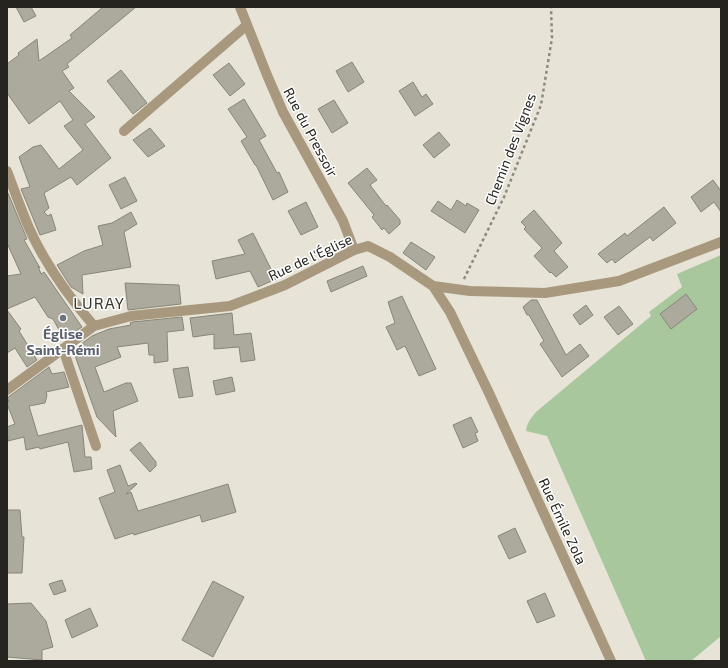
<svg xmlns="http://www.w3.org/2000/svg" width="728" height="668" font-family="'Exo 2',sans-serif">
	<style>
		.green { fill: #a9c79d }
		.building { fill: #aca99d; stroke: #888579 }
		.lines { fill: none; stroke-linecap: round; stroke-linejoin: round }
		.path { stroke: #8b8980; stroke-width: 2.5; stroke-dasharray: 3 3; stroke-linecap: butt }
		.minor { stroke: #a8987d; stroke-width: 10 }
		.tertiary { stroke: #a8987d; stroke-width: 10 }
		.worship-dot { fill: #6b7280; stroke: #fff; stroke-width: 1.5 }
		.labels { text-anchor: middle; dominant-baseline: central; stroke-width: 3; stroke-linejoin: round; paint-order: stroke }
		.street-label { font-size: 14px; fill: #25241f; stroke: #fff }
		.worship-label { font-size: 14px; font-weight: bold; fill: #5b616d; stroke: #fff }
		.quarter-label { font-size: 16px; letter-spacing: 1px; fill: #39362c; stroke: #fff }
	</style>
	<rect width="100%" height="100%" fill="#e7e3d7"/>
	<path class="green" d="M721 255V636L691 661H646L547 436 526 431C527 423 531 418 536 412L651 316 649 312 682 287 677 274Z"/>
	<path class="building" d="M16 7H31L36 16 24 22Z
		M103 7H136L67 64 69 67 62 71 74 88 69 91 95 117 85 124 111 158 77 185 71 177 44 193 49 208 44 212 48 216 51 214 56 230 40 235 21 189 30 187 19 157 33 147 41 145 59 169 83 150 64 126 73 120 60 101 29 124 7 93V64L19 55 18 53 37 39 39 61 72 38 70 35Z
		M352 62 364 82 348 92 336 71Z
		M229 63 245 84 230 96 213 75Z
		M121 70 147 103 133 114 107 81Z
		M413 82 422 97 426 94 433 104 415 116 399 91Z
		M244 99 266 136 259 140 277 173 279 172 288 192 273 200 256 165H255L241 141 247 137 228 109Z
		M334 100 348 123 332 133 318 109Z
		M150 128 165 146 148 157 133 140Z
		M439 132 450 145 434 158 423 145Z
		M367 168 377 180 370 185 386 206 387 205 400 220V224L389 234 384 228 382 230 372 217 374 215 348 183Z
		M125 177 137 201 121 209 109 185Z
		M713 180 721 191V212L714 202 701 212 691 197Z
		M7 193H8L27 239 24 240 40 268 38 266 41 274 44 272 82 327 64 339 53 319 48 317 35 297 7 309V276L21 274 7 243Z
		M457 200 466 206 467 203 479 210 465 233 431 211 438 201 451 210Z
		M306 202 318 227 301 235 288 211Z
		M664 207 676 223 653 241 650 237 615 263 612 259 607 263 598 254 625 233 627 236Z
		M534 210 562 243 554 251 568 267 556 277 551 272 550 273 534 256 542 248 524 229 526 227 521 222Z
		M131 212 137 224 124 232 131 267 82 275 83 294 71 287 57 265 84 251 103 245 98 226 112 223Z
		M253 233 276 279 258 287 250 271 216 279 212 261 245 254 238 240Z
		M411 242 435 257 426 270 403 253Z
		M363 266 367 276 331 292 327 281Z
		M125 283 179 285 181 304 128 310Z
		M686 294 697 309 671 329 660 314Z
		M402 296 436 369 419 376 405 346 397 350 386 327 395 323 388 302Z
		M531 300H537L566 355 580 344 589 356 562 377 540 344 544 341 529 315H527L523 307Z
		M586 305 593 315 580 325 573 315Z
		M619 306 633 324 618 335 604 317Z
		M7 310 21 329 19 331 37 360 27 367 15 348 7 353Z
		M232 313 234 335 251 333 255 360 241 362 239 347 214 349V334L193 337 190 318Z
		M182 317 184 330 167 332 168 361 154 363V355H149L148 343 117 347 121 357 95 367 104 392 126 383H131L138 401 113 411 116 437 97 417 73 350 92 336 109 329 131 325 130 323 132 322Z
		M49 367 52 374 64 372 69 387 46 392 47 395 45 403 29 406 38 436 82 425 85 457H91L92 469 74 472 68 442 40 449 39 447 26 450 24 437 8 441 7 427 15 424 7 404 9 401 7 398Z
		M188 367 193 396 179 398 173 369Z
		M232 377 235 391 216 395 213 381Z
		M471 417 478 432 475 433 478 441 463 448 453 425Z
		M140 442 156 462V466L150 472 130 450Z
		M120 465 128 486 136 483 137 484 126 494 131 492 138 511 228 484 236 512 202 522 200 515 134 535 133 533 115 539 99 498 115 492 107 470Z
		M7 510H20L22 537H24L22 573H7Z
		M515 528 526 552 509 559 498 536Z
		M62 580 66 591 54 595 49 584Z
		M213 581 244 597 213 657 182 640Z
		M545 593 555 616 537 623 527 601Z
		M31 603 46 621 53 647 42 650V660L7 657V604Z
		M90 608 98 626 72 638 65 620Z"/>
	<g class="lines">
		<path class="path" d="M464 279 504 197 541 105 552 38 551 7"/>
		<path class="minor" d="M240 7 267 75 283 112 343 221 354 250
			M124 131 247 25
			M63 349 96 446"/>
		<path class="tertiary" d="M7 171C14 190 21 209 29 228 45 264 69 297 94 326
			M433 286 470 291 545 293 619 281 721 242
			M7 390 94 326 131 316 230 306 285 285 354 250 368 246 390 257 433 286 450 312 489 393 611 661"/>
	</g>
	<circle class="worship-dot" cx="63" cy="318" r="4"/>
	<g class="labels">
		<g class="street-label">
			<text transform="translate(311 132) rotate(62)">Rue du Pressoir</text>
			<text transform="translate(510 149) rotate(-69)">Chemin des Vignes</text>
			<text transform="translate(310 257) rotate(-25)">Rue de l'Église</text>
			<text transform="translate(563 521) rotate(65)">Rue Émile Zola</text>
		</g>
		<g class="worship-label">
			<text x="63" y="333">Église<tspan x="63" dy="16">Saint-Rémi</tspan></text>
		</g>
		<g class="quarter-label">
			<text x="99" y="302">LURAY</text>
		</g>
	</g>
	<rect width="728" height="668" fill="none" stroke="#25241f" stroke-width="16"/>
</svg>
